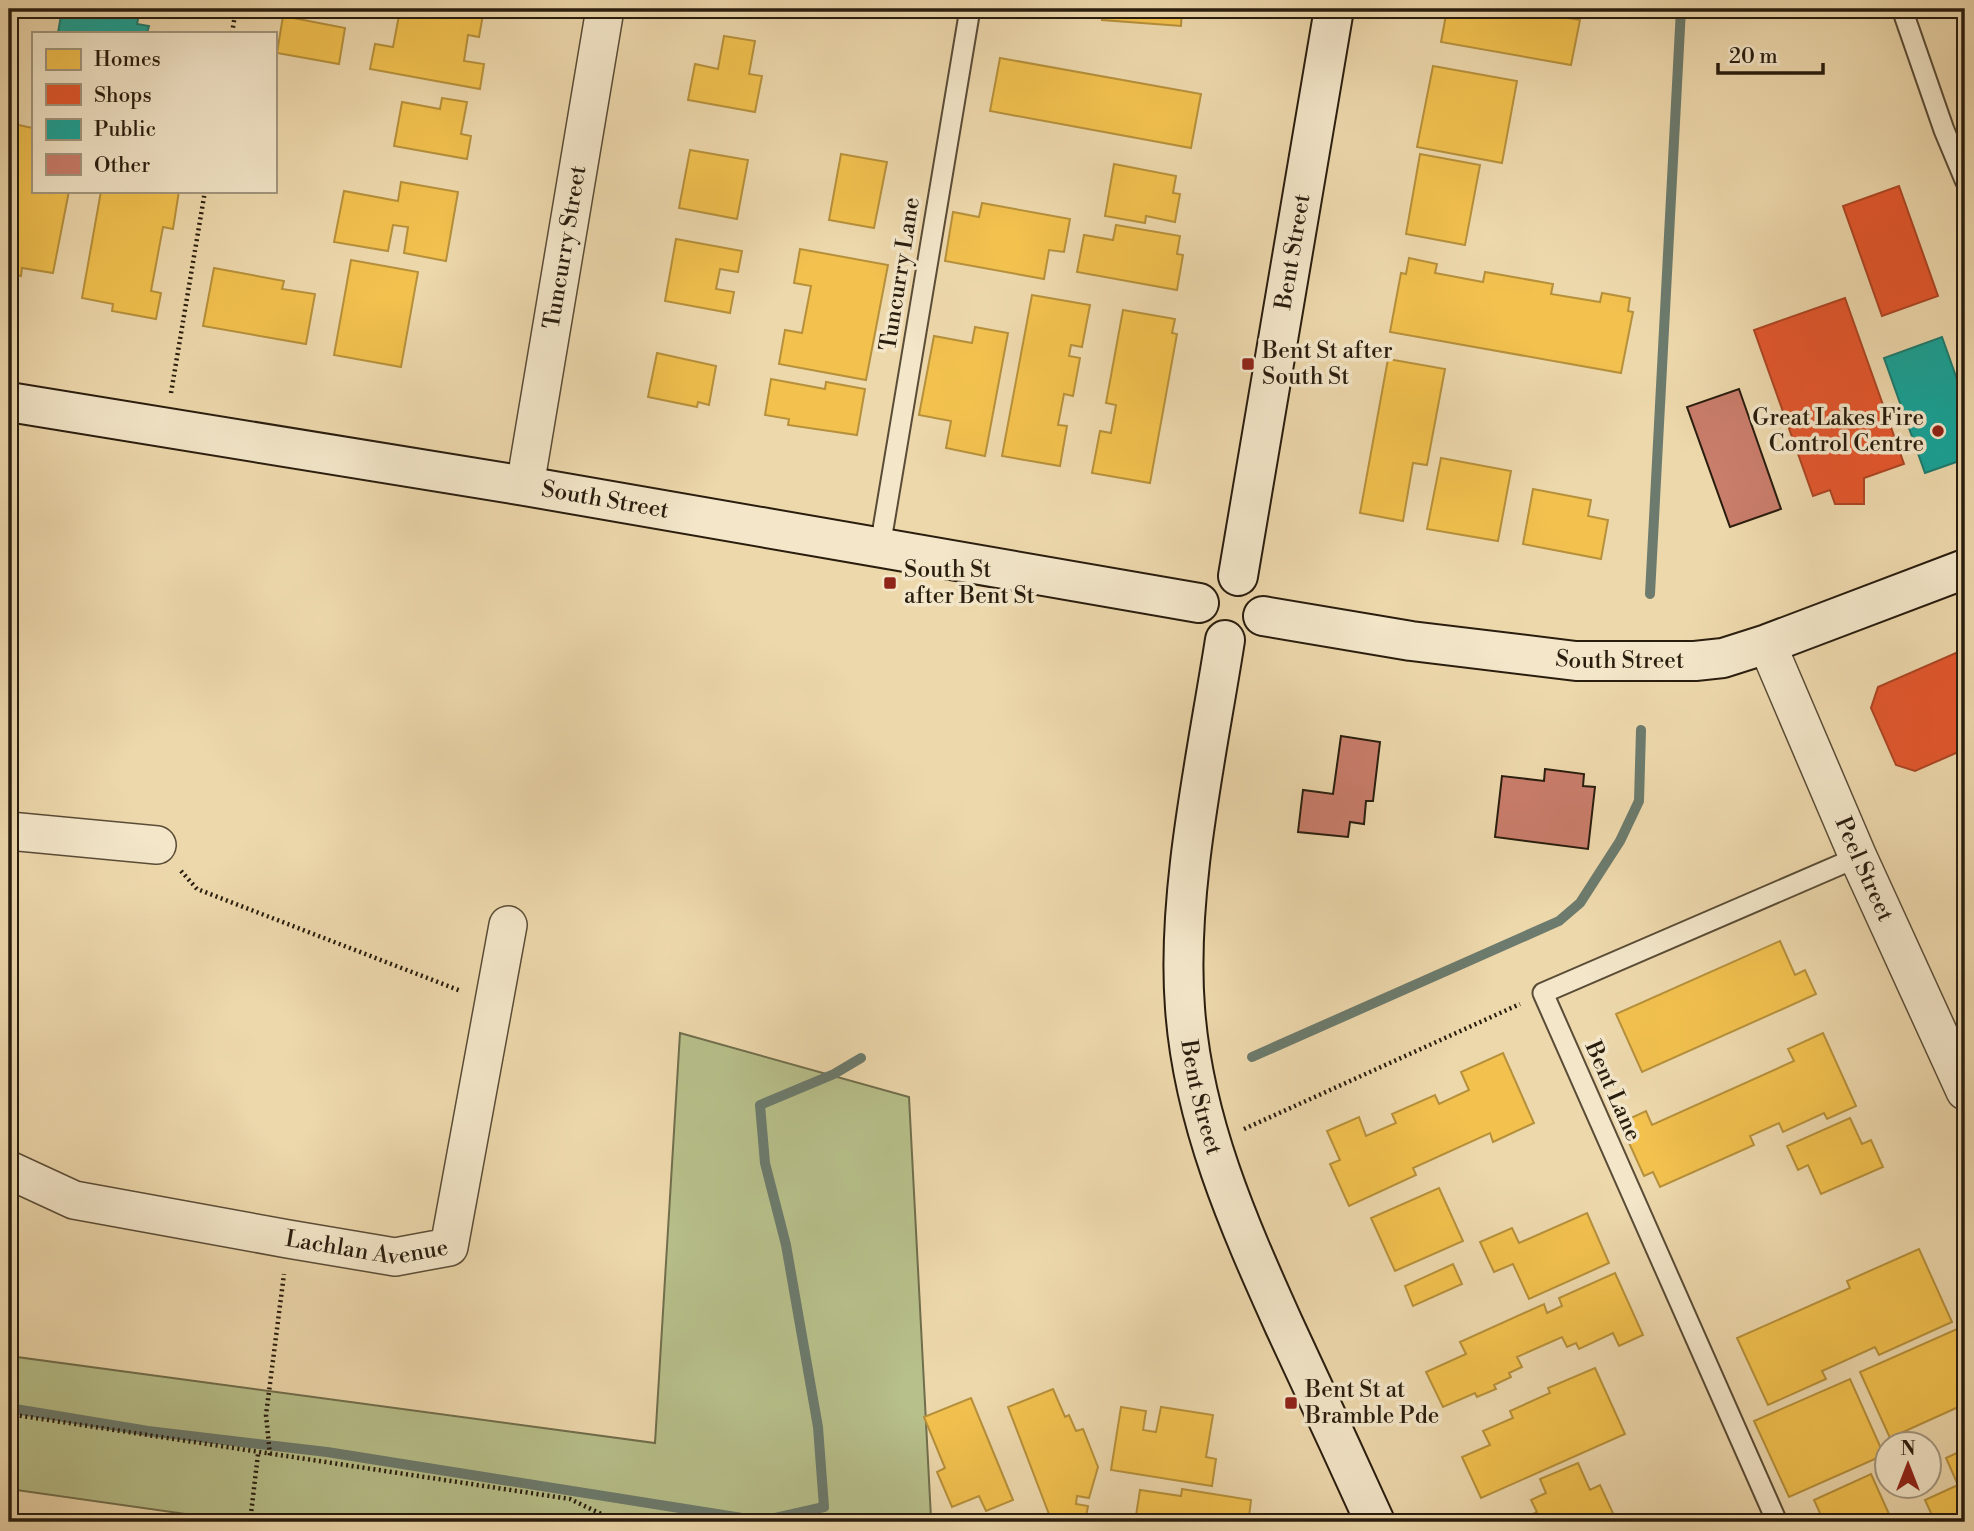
<svg xmlns="http://www.w3.org/2000/svg" width="1974" height="1531" font-family="'Libre Bodoni',serif">
	<style>
		.green { fill: #b7bf8a; stroke: #706e4c; stroke-width: 2 }
		.homes { fill: #f2c14e; stroke: #b6903b; stroke-width: 2 }
		.shops { fill: #e4572e; stroke: #ac4624; stroke-width: 2 }
		.public { fill: #17a398; stroke: #1c7b6f; stroke-width: 2 }
		.lines { fill: none; stroke-linecap: round; stroke-linejoin: round }
		.stream { stroke: #6c7b6d; stroke-width: 10 }
		.building { fill: #c97d6b; stroke: #291d0e; stroke-width: 2 }
		.lane-casing { stroke: #5a4c36; stroke-width: 23 }
		.street-casing { stroke: #5a4c36; stroke-width: 40 }
		.secondary-casing { stroke: #291d0e; stroke-width: 42 }
		.path { stroke: #291d0e; stroke-width: 4.5; stroke-dasharray: 2 3.5; stroke-linecap: butt }
		.lane { stroke: #f3e6c9; stroke-width: 19 }
		.street { stroke: #f3e6c9; stroke-width: 37 }
		.secondary { stroke: #f3e6c9; stroke-width: 38 }
		.poi-dot { fill: #8f2418; stroke: #f3e6c9; stroke-width: 2.5 }
		.labels { text-anchor: middle; dominant-baseline: central; stroke-width: 7; stroke-linejoin: round; paint-order: stroke }
		.street-label { font-size: 23px; fill: #291d0e; stroke: #f3e6c9 }
		.poi-label { font-size: 23px; fill: #291d0e; stroke: #f3e6c9; text-anchor: start }
	</style>
	<rect width="100%" height="100%" fill="#edd8ac"/>
	<filter id="stains"><feTurbulence type="fractalNoise" baseFrequency=".00286" numOctaves="4"/><feColorMatrix values="0 0 0 0 .2 0 0 0 0 .09 0 0 0 0 .02 0 0 0 .5 -.17"/></filter>
	<radialGradient id="worn" r=".72"><stop offset=".6" stop-color="#630" stop-opacity="0"/><stop offset="1" stop-color="#630" stop-opacity=".3"/></radialGradient>
	<path class="green" d="M680 1033 909 1097 931 1518 921 1522H242L9 1489V1356L655 1443Z"/>
	<path class="homes" d="M444 9H484L479 37 468 35 464 61 484 64 480 89 370 69 375 44 393 47 400 10 442 18Z
		M1103 9H1182L1181 26 1102 20Z
		M1447 9H1516L1580 20 1571 65 1441 42Z
		M283 16 345 28 339 64 277 53Z
		M724 36 755 41 749 74 762 76 755 112 688 100 695 64 718 69Z
		M1000 58 1201 94 1191 148 990 111Z
		M1433 66 1517 81 1502 163 1417 147Z
		M442 98 467 102 461 134 471 136 467 159 394 146 402 102 440 109Z
		M9 123 33 128V191H69L53 273 22 268 21 276 9 274V203L15 167 9 166Z
		M690 150 748 160 737 219 679 208Z
		M841 154 887 162 874 228 829 220Z
		M1420 154 1480 165 1465 245 1406 234Z
		M1114 164 1176 176 1173 193 1180 194 1175 222 1146 216 1145 223 1105 216Z
		M401 182 458 192 446 261 404 253 408 227 393 225 388 251 334 242 344 191 398 201Z
		M101 191H179L173 229 163 227 151 291 161 293 156 319 112 311 113 304 82 298Z
		M982 203 1070 219 1064 252 1049 250 1044 279 945 261 953 212 979 217Z
		M1116 225 1180 236 1177 254 1183 255 1177 290 1077 272 1084 235 1113 240Z
		M676 239 742 251 738 272 720 269 716 289 734 292 730 313 665 301Z
		M800 249 888 265 866 380 779 364 785 330 802 333 811 286 794 283Z
		M1409 258 1437 264 1435 273 1483 282 1485 272 1553 284 1551 294 1600 302 1602 293 1630 298 1628 311 1633 312 1621 373 1390 332 1401 273 1406 274Z
		M351 260 418 272 401 367 334 355Z
		M214 268 284 281 282 289 315 294 306 344 203 326Z
		M1032 295 1090 305 1082 347 1071 345 1069 356 1080 358 1073 396 1064 394 1058 425 1067 426 1060 466 1002 456Z
		M1123 310 1175 319 1172 333 1177 334 1150 483 1092 473 1100 431 1111 433 1116 405 1106 403Z
		M975 327 1008 333 985 456 946 448 951 421 919 415 934 336 972 343Z
		M657 353 716 366 709 405 698 402 697 407 648 397Z
		M1388 359 1445 369 1427 465 1413 463 1403 521 1360 513Z
		M771 379 825 389 826 382 865 389 857 435 788 425 789 419 765 415Z
		M1441 458 1511 471 1498 541 1427 529Z
		M1533 489 1591 500 1588 516 1608 520 1601 559 1523 544Z
		M1780 941 1795 975 1805 970 1816 994 1642 1072 1616 1014Z
		M1823 1033 1856 1106 1827 1119 1824 1113 1783 1132 1779 1123 1750 1136 1754 1145 1660 1187 1653 1172 1644 1176 1620 1123 1646 1111 1652 1125 1794 1061 1788 1049Z
		M1503 1053 1534 1123 1493 1142 1490 1133 1413 1168 1416 1175 1349 1206 1330 1164 1340 1160 1327 1131 1359 1117 1366 1136 1396 1123 1392 1114 1435 1095 1439 1104 1469 1090 1461 1072Z
		M1850 1118 1862 1144 1871 1140 1883 1167 1821 1194 1808 1165 1798 1170 1787 1146Z
		M1439 1188 1463 1241 1395 1271 1371 1218Z
		M1587 1213 1609 1263 1529 1299 1513 1264 1494 1272 1480 1242 1512 1228 1519 1243Z
		M1919 1249 1952 1322 1879 1355 1875 1347 1822 1371 1826 1379 1768 1405 1737 1338 1850 1288 1847 1281Z
		M1453 1264 1462 1284 1413 1306 1405 1286Z
		M1615 1273 1643 1335 1619 1346 1613 1333 1579 1349 1576 1343 1567 1347 1562 1337 1517 1357 1522 1367 1509 1373 1511 1377 1494 1385 1496 1389 1477 1397 1475 1393 1443 1407 1426 1372 1466 1354 1460 1342 1544 1304 1547 1313 1562 1306 1559 1298Z
		M1957 1329 1965 1346V1404L1890 1438 1860 1372Z
		M1595 1368 1625 1434 1481 1498 1462 1457 1490 1445 1483 1431 1513 1418 1510 1411 1550 1393 1548 1388Z
		M1850 1379 1884 1455 1789 1497 1754 1421Z
		M1053 1389 1065 1417 1069 1415 1076 1431 1083 1429 1098 1467 1089 1498 1077 1496 1076 1504 1088 1506 1085 1522H1052L1008 1407Z
		M971 1398 1013 1500 986 1511 979 1496 952 1507 937 1472 945 1468 924 1417Z
		M1121 1407 1146 1411 1143 1430 1156 1432 1161 1407 1213 1415 1206 1457 1216 1459 1212 1486 1111 1470Z
		M1965 1449V1500L1963 1496 1958 1498 1965 1514 1946 1522H1935L1925 1500 1958 1485 1946 1458Z
		M1578 1463 1590 1490 1600 1485 1617 1522H1516L1537 1512 1531 1500 1546 1493 1540 1479Z
		M1871 1474 1889 1514 1872 1522H1824L1814 1500Z
		M1182 1489 1251 1500 1249 1517 1261 1519 1260 1522H1135L1140 1490 1181 1496Z"/>
	<path class="shops" d="M1899 186 1938 296 1882 316 1843 206Z
		M1845 298 1904 464 1864 478V504H1835L1830 490 1813 496 1754 330Z
		M1965 649V749L1915 771 1896 765 1871 708 1878 687Z"/>
	<path class="public" d="M62 9H140L137 24 149 26 147 33H58Z
		M1942 337 1965 402V459L1925 473 1884 358Z"/>
	<g class="lines">
		<path class="stream" d="M1650 594 1681 9
			M1252 1057 1559 921 1580 903 1620 841 1639 801 1641 730
			M9 1408 148 1431 327 1452 761 1521 824 1507 818 1427 786 1245 765 1163 760 1105 834 1074 861 1058"/>
	</g>
	<path class="building" d="M1739 389 1781 509 1730 527 1687 407Z
		M1341 736 1380 742 1373 801H1366L1364 824 1350 822 1348 837 1298 832 1303 790 1333 794Z
		M1545 769 1584 774 1583 786 1595 787 1588 849 1495 837 1502 776 1544 781Z"/>
	<g class="lines">
		<g class="lane-casing">
			<path id="lane" d="M1902 9 1944 130 1965 180
				M880 547 970 9
				M1777 1522 1543 993 1858 857"/>
		</g>
		<g class="street-casing">
			<g id="street">
				<path id="s1" d="M525 486 605 9"/>
				<path id="s2" d="M1767 644 1858 857 1965 1091"/>
				<path d="M9 831 157 845"/>
				<path id="s3" d="M9 1170 74 1200 288 1239 395 1257 449 1247 508 925"/>
			</g>
		</g>
		<g class="secondary-casing">
			<g id="secondary">
				<path id="s4" d="M9 402 525 486 1199 603"/>
				<path id="s5" d="M1238 576 1334 9"/>
				<path id="s6" d="M1263 616 1411 641 1576 661H1695L1723 658 1767 644 1965 569"/>
				<path id="s7" d="M1225 640C1207 755 1176 894 1185 1008 1193 1121 1238 1223 1284 1325 1315 1391 1345 1456 1375 1522"/>
			</g>
		</g>
		<path class="path" d="M232 33 236 9
			M171 393 205 191
			M181 871 197 889 461 991
			M1244 1129 1520 1004
			M9 1414 570 1499 618 1522
			M270 1455 266 1415 284 1274
			M250 1522 258 1454"/>
		<use href="#lane" class="lane"/>
		<use href="#street" class="street"/>
		<use href="#secondary" class="secondary"/>
	</g>
	<g class="poi-dot">
		<rect x="1241" y="357" width="14" height="14" rx="3.5"/>
		<circle cx="1938" cy="431" r="7"/>
		<rect x="883" y="576" width="14" height="14" rx="3.5"/>
		<rect x="1284" y="1396" width="14" height="14" rx="3.5"/>
	</g>
	<g class="labels">
		<g class="street-label">
			<text stroke="none"><textPath href="#s1" startOffset="242">Tuncurry Street</textPath></text>
			<text stroke="none"><textPath href="#s5" startOffset="329">Bent Street</textPath></text>
			<text transform="translate(900 274) rotate(-81)">Tuncurry Lane</text>
			<text stroke="none"><textPath href="#s4" startOffset="604">South Street</textPath></text>
			<text stroke="none"><textPath href="#s6" startOffset="360">South Street</textPath></text>
			<text stroke="none"><textPath href="#s2" startOffset="245">Peel Street</textPath></text>
			<text transform="translate(1613 1091) rotate(66)">Bent Lane</text>
			<text stroke="none"><textPath href="#s7" startOffset="462">Bent Street</textPath></text>
			<text stroke="none"><textPath href="#s3" startOffset="369">Lachlan Avenue</textPath></text>
		</g>
		<g class="poi-label">
			<text x="1262" y="351">Bent St after<tspan x="1262" dy="26">South St</tspan></text>
			<text x="1924" y="418" text-anchor="end">Great Lakes Fire<tspan x="1924" dy="26">Control Centre</tspan></text>
			<text x="904" y="570">South St<tspan x="904" dy="26">after Bent St</tspan></text>
			<text x="1305" y="1390">Bent St at<tspan x="1305" dy="26">Bramble Pde</tspan></text>
		</g>
	</g>
	<rect width="1974" height="1531" fill="none" stroke="#edd8ac" stroke-width="35"/>
	<rect x="10" y="10" width="1953" height="1510" fill="none" stroke="#291d0e" stroke-width="3.5"/>
	<rect x="18" y="18" width="1939" height="1496" fill="none" stroke="#291d0e" stroke-width="2"/>
	<rect x="32" y="32" width="245" height="161" fill="#f3e6c9" stroke="#a2967e" stroke-width="2"/>
	<rect x="46" y="49" width="35" height="21" fill="#f2c14e" stroke="#a2967e" stroke-width="2"/>
	<text x="94" y="66" font-size="21" fill="#291d0e">Homes</text>
	<rect x="46" y="84" width="35" height="21" fill="#e4572e" stroke="#a2967e" stroke-width="2"/>
	<text x="94" y="102" font-size="21" fill="#291d0e">Shops</text>
	<rect x="46" y="119" width="35" height="21" fill="#17a398" stroke="#a2967e" stroke-width="2"/>
	<text x="94" y="136" font-size="21" fill="#291d0e">Public</text>
	<rect x="46" y="154" width="35" height="21" fill="#c97d6b" stroke="#a2967e" stroke-width="2"/>
	<text x="94" y="172" font-size="21" fill="#291d0e">Other</text>
	<g transform="translate(1908 1465)"><circle r="33" fill="#f3e6c9" stroke="#a2967e" stroke-width="2"/>
	<path d="M0-5L12 26L0 18L-12 26Z" fill="#8f2418"/>
	<text y="-10" font-size="19" font-weight="bold" text-anchor="middle" fill="#291d0e">N</text>
	</g>
	<path d="M1718 63v10h105v-10" fill="none" stroke="#291d0e" stroke-width="3.5"/>
	<text x="1729" y="63" font-size="21" fill="#291d0e" stroke="#f3e6c9" stroke-width="5" paint-order="stroke">20 m</text>
	<rect width="100%" height="100%" filter="url(#stains)"/>
	<rect width="100%" height="100%" fill="url(#worn)"/>
</svg>
